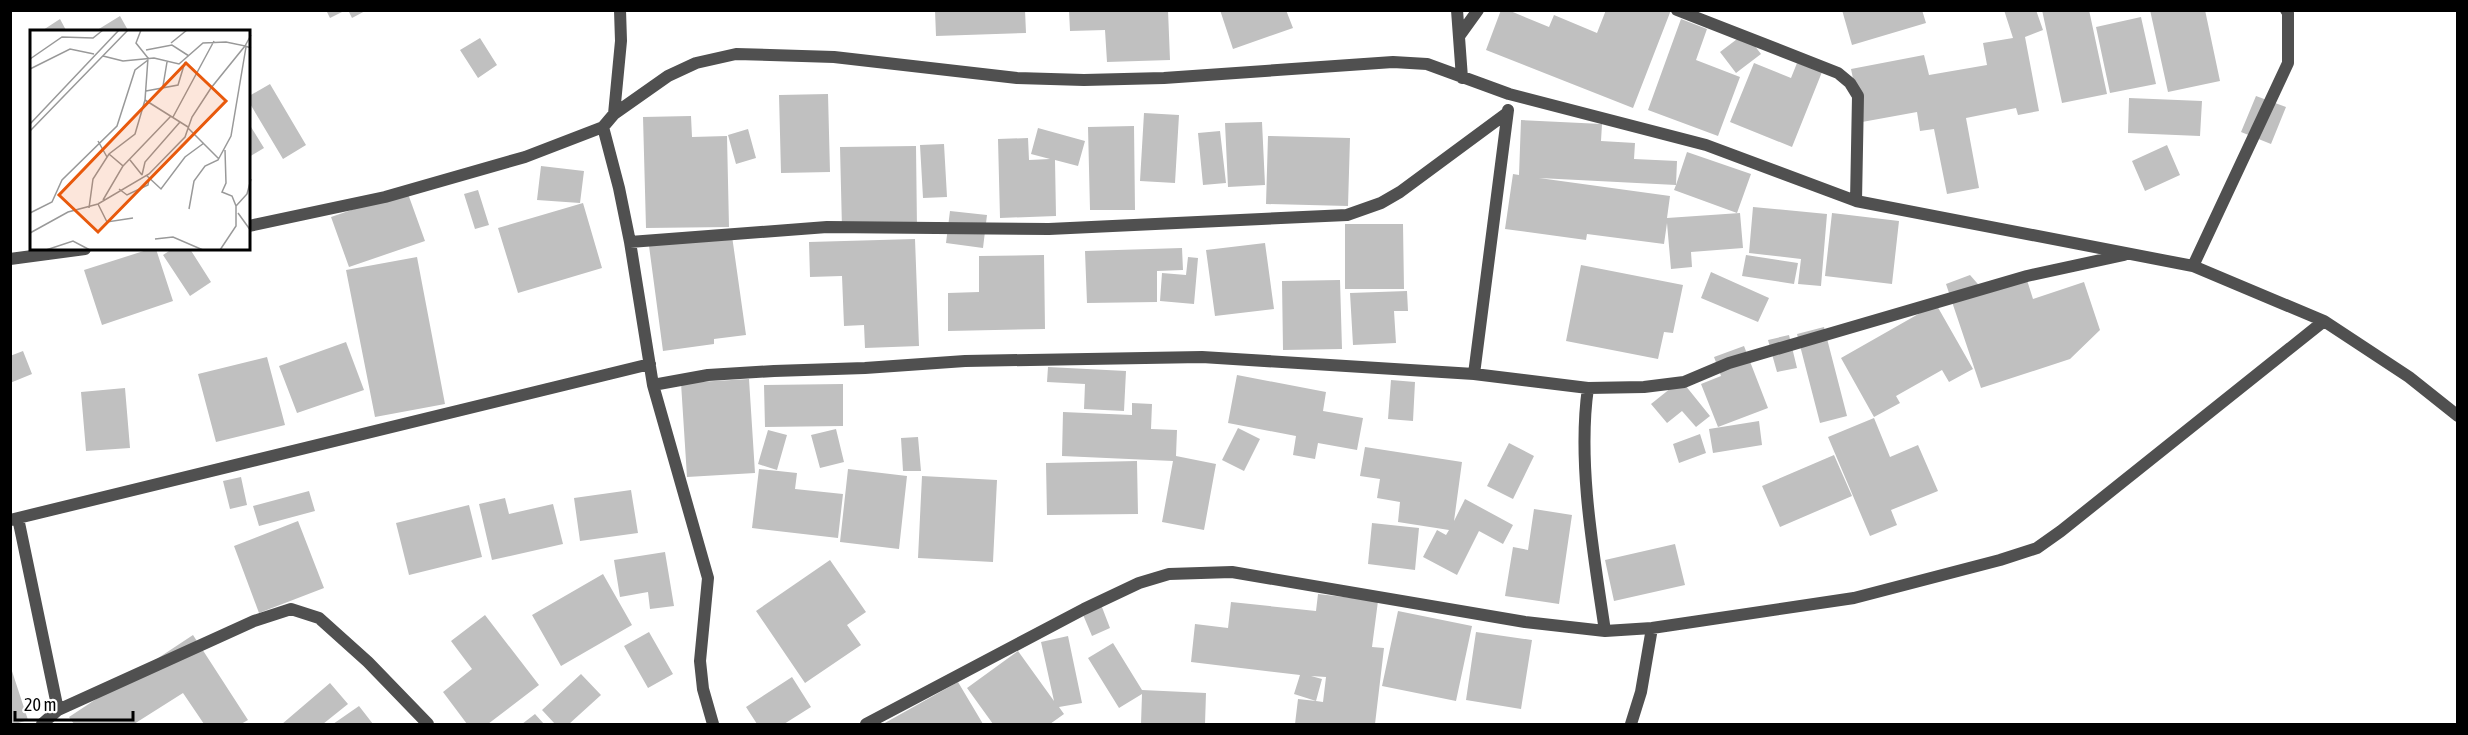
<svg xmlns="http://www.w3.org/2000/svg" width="2468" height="735" font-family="'Asap Condensed',sans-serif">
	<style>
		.building { fill: #c0c0c0; fill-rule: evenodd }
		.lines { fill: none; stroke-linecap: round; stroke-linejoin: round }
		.street { stroke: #505050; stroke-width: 12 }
		.inset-road { fill: none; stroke: #999; stroke-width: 1.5 }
		.view { fill: #e8590c; fill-opacity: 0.15; stroke: #e8590c; stroke-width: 3 }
		.inset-edge { fill: none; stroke: #000; stroke-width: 3 }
	</style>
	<rect width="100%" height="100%" fill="#fff"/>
	<path class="building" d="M326 10H346L330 18Z
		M348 10H367L352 18Z
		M935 10H1025L1026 33 936 36Z
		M1069 10H1168L1170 60 1107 62 1105 30 1070 31Z
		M1220 10H1286L1293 28 1233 49Z
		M1501 10H1508L1549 27 1554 15 1597 33 1606 10H1671L1633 108 1486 50Z
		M1842 10H1922L1926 23 1852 45Z
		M2004 10H2036L2043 30 2025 37 2039 111 2018 115 2016 108 1966 118 1979 188 1947 194 1934 129 1920 131 1917 112 1862 122 1851 69 1924 55 1929 75 1987 65 1983 43 2013 38Z
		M2042 10H2089L2107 94 2062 103Z
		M2150 10H2205L2220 81 2168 92Z
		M120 16 129 32H94Z
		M2141 17 2156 84 2110 93 2096 27Z
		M60 19 67 32H40Z
		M1681 19 1707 29 1696 60 1740 77 1718 136 1648 110Z
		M1745 33 1761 54 1736 73 1720 52Z
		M480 38 497 65 478 78 460 50Z
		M1754 63 1791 78 1797 63 1822 72 1792 147 1730 122Z
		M270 84 306 145 283 159 249 102V96Z
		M828 94 830 172 781 173 779 95Z
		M2256 96 2286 107 2271 144 2241 132Z
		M2129 98 2202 101 2200 136 2128 133Z
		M1144 113 1179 115 1175 183 1140 181Z
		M691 116 692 137 727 136 729 227 646 228 643 117Z
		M1521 120 1602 124 1601 141 1635 143 1634 159 1677 161 1676 185 1687 152 1751 174 1737 213 1674 190 1676 185 1539 178 1670 196 1667 218 1740 213 1743 248 1691 252 1692 267 1671 269 1667 223 1664 244 1587 234 1586 240 1505 229 1513 174 1519 175Z
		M1262 122 1265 185 1228 187 1225 123Z
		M1134 126 1135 210H1090L1088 127Z
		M251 127 264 148 249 157V128Z
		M1038 128 1085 141 1078 166 1055 160 1056 216 1000 218 998 139 1028 138 1029 160 1050 159 1031 154Z
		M748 129 756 158 736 164 728 135Z
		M1220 131 1226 183 1203 185 1198 133Z
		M1268 136 1350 138 1348 206 1266 204Z
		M944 144 947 197 923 198 920 145Z
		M2167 145 2180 175 2145 191 2132 161Z
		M916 146 917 229H842L840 147Z
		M541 166 584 171 580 203 537 200Z
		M478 190 489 225 475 229 464 194Z
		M407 191 425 241 349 267 331 217Z
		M583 203 602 268 518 293 498 228Z
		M1753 207 1827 214 1821 286 1798 284 1801 259 1749 253Z
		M950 211 987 215 983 248 946 243Z
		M1832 213 1899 221 1892 284 1825 276Z
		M1345 224H1403L1404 289H1345Z
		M732 236 746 335 714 339V344L663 351 649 246Z
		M915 239 919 346 865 348 864 325 844 326 842 276 810 277 809 242Z
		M1265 243 1274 309 1215 316 1206 250Z
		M1182 248 1183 270 1157 271V302L1087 303 1085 251Z
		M150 249H156L173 301 102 325 84 270Z
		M172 249H190L211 282 190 296 163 255Z
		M1044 255 1045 329 948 331V293L979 292V256Z
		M1746 255 1798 263 1794 284 1742 276Z
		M417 257 445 404 375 417 346 270Z
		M1188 257 1198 258 1194 304 1160 301 1162 273 1186 275Z
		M1581 265 1683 285 1673 333 1664 332 1658 359 1566 341Z
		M1711 272 1769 298 1758 322 1701 298Z
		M1970 275 1984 291 2026 277 2033 299 2084 282 2100 330 2070 359 1981 388 1946 284Z
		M1340 280 1342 349 1283 350 1282 281Z
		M1407 291 1408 311H1394L1396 343 1353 345 1350 293Z
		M1936 304 1973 369 1949 382 1942 370 1896 396 1900 403 1874 417 1841 358Z
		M1824 327 1847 416 1820 423 1797 334Z
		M1789 335 1797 368 1777 372 1768 340Z
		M346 342 364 390 297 413 279 366Z
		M1744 346 1768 408 1718 427 1701 384 1721 376 1714 357Z
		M23 351 32 374 10 383V356Z
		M267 357 285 425 216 442 198 374Z
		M1048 367 1126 371 1124 411 1084 409 1085 384 1047 382Z
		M1237 375 1326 392 1323 411 1363 418 1357 450 1318 443 1315 459 1293 455 1296 436 1228 423Z
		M749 379 755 473 687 477 681 383Z
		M1391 380 1415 382 1413 421 1388 419Z
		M1681 380 1710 416 1696 427 1682 411 1667 423 1651 404Z
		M843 384V426L765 427 764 385Z
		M125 388 130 448 86 451 81 392Z
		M1132 403 1152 404 1151 429 1177 430 1176 456 1216 464 1204 530 1162 522 1173 461 1062 456 1063 412 1132 415Z
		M1874 418 1890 457 1918 445 1938 491 1891 510 1897 525 1870 536 1828 437Z
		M1759 421 1762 445 1713 453 1709 429Z
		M1238 428 1260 439 1244 471 1222 460Z
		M836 429 844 462 820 468 811 435Z
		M768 430 787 435 777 470 758 464Z
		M1700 434 1706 453 1679 463 1673 444Z
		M918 437 921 471H903L901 438Z
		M1509 443 1534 456 1513 499 1487 486Z
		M1365 447 1462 462 1454 521 1465 499 1513 525 1503 544 1479 531 1457 575 1423 557 1437 530 1446 535 1449 530 1398 522 1400 502 1377 498 1380 479 1360 476Z
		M1834 455 1852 496 1780 527 1762 486Z
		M1137 461 1138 514 1047 515 1046 463Z
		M759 469 797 473 795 489 843 494 838 538 752 528Z
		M848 469 907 476 899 549 840 542Z
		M922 476 997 480 993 562 918 558Z
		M241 477 247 505 230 509 223 481Z
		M631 490 638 533 580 541 574 498Z
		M309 491 315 511 259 526 253 506Z
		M505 498 509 514 553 504 563 544 492 560 479 504Z
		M469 505 482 557 409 575 396 523Z
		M1534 509 1572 515 1559 604 1505 596 1513 547 1528 550Z
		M298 521 324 588 259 613 234 546Z
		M1372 523 1419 528 1415 570 1368 564Z
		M1675 544 1685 585 1614 601 1605 560Z
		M665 552 674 606 650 609 648 592 620 597 614 560Z
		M830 560 866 612 847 625 861 645 805 683 756 611Z
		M603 574 632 625 561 666 532 615Z
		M1318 594 1378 601 1372 647 1384 648 1375 724H1295L1298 699 1316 701 1294 694 1300 675 1191 662 1195 624 1228 628 1231 602 1316 611ZM1311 676 1326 677 1323 702 1316 701 1322 679Z
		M1100 602 1110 628 1092 636 1081 610Z
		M1398 611 1472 626 1456 701 1382 686Z
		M485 615 539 685 488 724H467L443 692 472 669 451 641Z
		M649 632 673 674 648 688 624 646Z
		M1476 632 1532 640 1521 709 1466 700Z
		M193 635 248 720 241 724H204L183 693 134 724H74L69 717Z
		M1068 636 1082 703 1059 707 1064 714 1050 724H993L967 688 1018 651 1054 701 1041 642Z
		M1113 643 1142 690 1206 693 1205 724H1141L1142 694 1119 708 1088 658Z
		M11 668 28 720 15 724H10Z
		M581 674 601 695 569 724H555L542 710Z
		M792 677 811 707 784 724H757L746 707Z
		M958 682 983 724H883Z
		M330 683 348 704 323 724H282Z
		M359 706 373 724H333Z
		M535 714 544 724H522Z"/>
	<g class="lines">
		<path class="street" d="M1457 10 1462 78
			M1677 10 1838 73 1850 83 1858 96 1856 201
			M1460 35 1478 10
			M614 114 621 41 620 10
			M603 127 619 188 630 242 653 385 708 578 700 661 703 689 713 724
			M249 226 385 197 525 157 603 127 614 114 668 76 696 63 736 54 834 57 1017 78 1084 80 1164 78 1393 62 1427 64 1509 94 1706 145 1856 201 2193 266 2324 321 2409 377 2458 416
			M630 242 827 227 1049 229 1347 215 1381 203 1400 192 1507 113
			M10 259 85 249
			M2193 266 2288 63V13L2286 10
			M1474 374 1508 110
			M653 385 708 375 774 371 865 368 965 361 1202 357 1474 374 1588 388
			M18 518 58 710
			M10 520 650 364
			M1605 631C1594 556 1577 463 1588 388L1644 387 1684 382 1729 363 2027 276 2124 255
			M42 724 58 710 254 621 291 609 319 618 368 662 428 724
			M866 724 1084 609 1139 583 1169 574 1232 572 1525 622 1605 631 1652 628 1854 598 2000 560 2037 548 2061 531 2324 321
			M1631 724 1641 692 1652 628"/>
	</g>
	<g transform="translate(30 30)">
		<rect width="220" height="220" fill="#fff"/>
		<path class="inset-road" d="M141 13 157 0M116 20 142 15 159 26M73 26 93 31 124 28 149 34 173 13 196 12 215 16 221 5M0 29 32 7 63 8 73 0M0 39 40 19 64 24M133 56 137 32M116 61 148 55 155 32M115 70 158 97M143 87 184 11M0 94 89 0M158 98 189 129M0 101 98 0M68 111 77 127M100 130 112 145M93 136 141 86M112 145 115 132 150 92M116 145 131 159 155 127 174 113M89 159 97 165 118 155 119 149M73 170 93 136 79 124M68 174 77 192 103 188M206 176 217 164 221 149M59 178 63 149 79 124 105 104 115 70 118 28 106 13 111 0M159 179 164 151 175 136 188 130 201 106 216 17M0 183 22 172 32 150 87 96 105 40 118 30M208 183 221 201M0 203 38 182 68 174 119 144 155 107 162 87 181 58 215 16 221 18M125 209 143 207 173 220M16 220 43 211 60 220M190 220 206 196V176L202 166 192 162 196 153 195 120"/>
		<path class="view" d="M156 33 196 71 68 202 29 165Z"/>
		<rect width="220" height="220" class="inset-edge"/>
	</g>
	<rect width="2468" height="735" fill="none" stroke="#000000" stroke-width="24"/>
	<path d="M15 711v9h118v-9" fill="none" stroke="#000000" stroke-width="3"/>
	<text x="24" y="711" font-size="18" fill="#000000" stroke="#ffffff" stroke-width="4.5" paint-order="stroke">20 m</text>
</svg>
